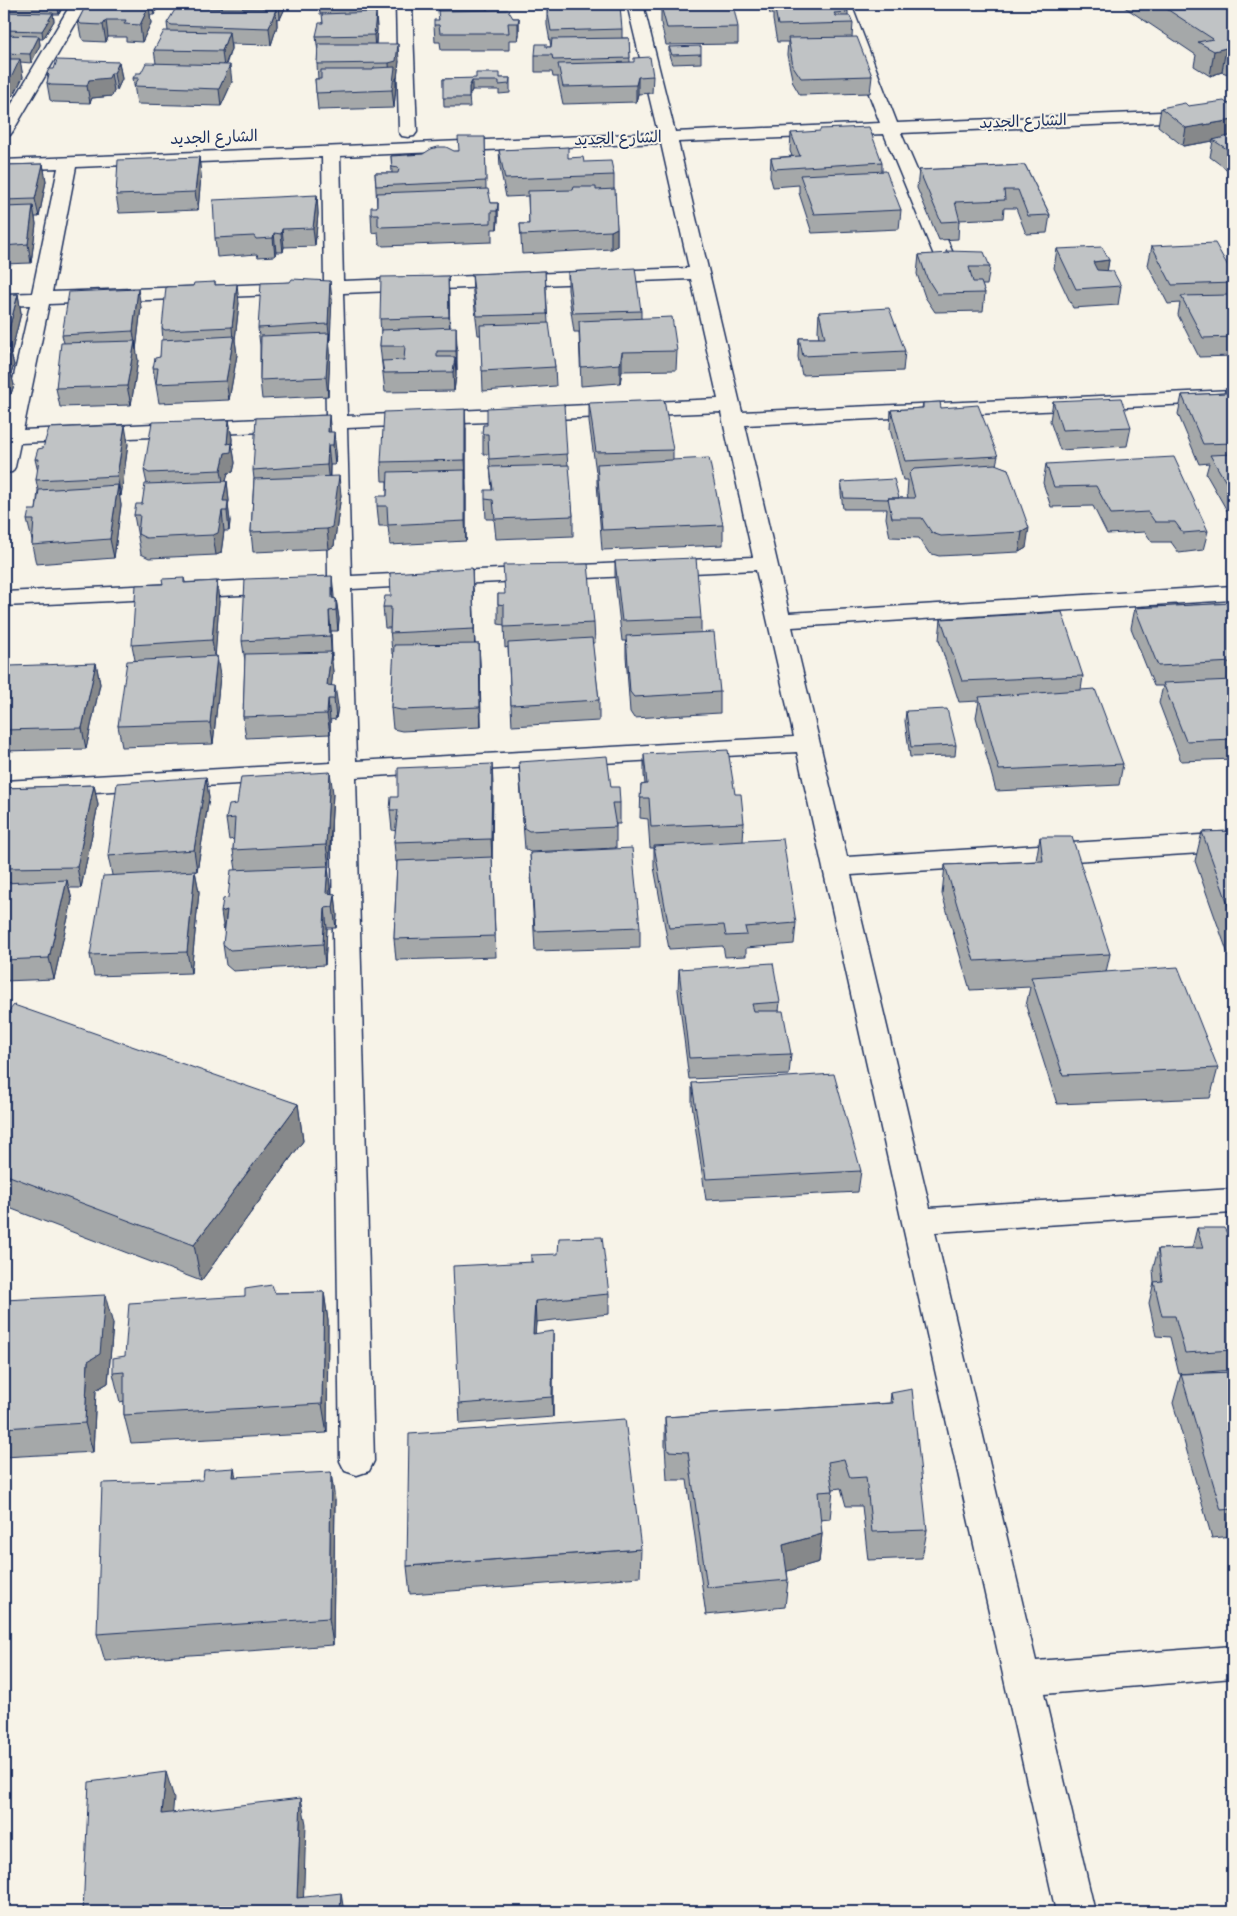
<svg xmlns="http://www.w3.org/2000/svg" width="1237" height="1916" font-family="Dekko,'Playpen Sans Arabic',sans-serif">
	<style>
		.lines { fill: none; stroke-linecap: round; stroke-linejoin: round }
		.minor-casing { stroke: #1b2f5e; stroke-width: 3 }
		.minor { fill: #f7f3e8; fill-rule: evenodd }
		.wall { fill: #a5a8a9; stroke: #1b2f5e }
		.shaded-wall { fill: #86888a; stroke: #1b2f5e }
		.building { fill: #c0c3c5; stroke: #1b2f5e }
		.labels { text-anchor: middle; dominant-baseline: central; stroke-width: 4; stroke-linejoin: round; paint-order: stroke }
		.far-street-label { font-size: 16px; fill: #1b2f5e; stroke: #f7f3e8 }
	</style>
	<rect width="100%" height="100%" fill="#f7f3e8"/>
	<filter id="ink" filterUnits="userSpaceOnUse"><feTurbulence type="fractalNoise" baseFrequency=".02" numOctaves="2"/><feDisplacementMap in="SourceGraphic" scale="10" xChannelSelector="R" yChannelSelector="G"/><feConvolveMatrix kernelMatrix="1 2 1 2 8 2 1 2 1" color-interpolation-filters="sRGB"/></filter>
	<g filter="url(#ink)">
		<g class="lines">
			<g class="minor-casing">
				<path id="minor" d="M71 4H87L13 131 10 135 4 136V117Z
					M396 4H412L417 132 414 136 408 137 402 136 399 132Z
					M627 4H643L675 132 880 123 835 4H851L897 123 1233 109V119L901 133 958 265 955 269 948 271 941 269 938 265 884 134 678 142 742 412 1233 390V402L745 425 789 613 1233 586V600L792 627 847 857 1233 833V851L851 875 930 1208 1233 1189V1213L935 1232 1036 1661 1233 1646V1678L1044 1694 1095 1912H1056L797 752 356 777 374 1461 369 1471 357 1475 345 1471 340 1461 331 779 4 797V781L331 763 328 591 314 589 311 584 314 579 328 577 326 429 20 443 15 467 12 472 4 473V420L30 305 4 306V294L32 293 58 168 4 170V160L658 133ZM661 143 689 268 343 281 340 156ZM322 157 324 282 52 292 76 167ZM691 279 718 399 347 416 343 293ZM324 293 326 416 23 430 49 304ZM721 412 753 557 351 576 347 428ZM756 570 794 737 356 761 351 589Z
					M281 579 289 581 292 586 289 591 281 593 4 606V592Z"/>
			</g>
			<use href="#minor" class="minor"/>
		</g>
		<path class="wall" d="M4 4H64L59 14H53L54 21 43 39H39L40 45 31 63 20 62 23 77 15 93 8 100H4V12H5Z
			M91 4H159L154 15H150L151 23 142 42 126 41V37H108L106 42 84 41 81 37 78 21 92 5Z
			M180 4H287L280 19 277 18V26L271 45 231 44V49L226 65 232 82 221 106 137 104 133 78 156 63 154 50 168 31 167 23 181 8Z
			M319 4H376V13L377 29 376 44 399 61 397 78H396V85L394 108 318 110 315 79H318L317 64 318 53 316 36 323 23V14H320Z
			M438 4H487V10L513 18H519V35L518 40H509V50H441L440 42H435L434 25 439 20Z
			M767 4H845L848 12V16L853 23 852 37 872 76 870 93 800 95 793 83 787 55 788 42H777L773 20V14H770Z
			M1120 4H1233V73L1228 74 1222 72 1210 76 1194 66 1196 55Z
			M661 6 738 27V44L666 45 661 23Z
			M547 8 622 29V38H629L630 62 653 76 652 93 638 94 636 102 563 104 558 81V77H553L552 72H535V55L546 47H551L547 25Z
			M669 47 701 54V63L672 64 669 55Z
			M119 62 122 79 117 90 114 91 112 96 92 98 90 103 54 102 50 100 47 83 48 79 47 73 54 69Z
			M510 78V93L499 94V90H472L469 96 470 107H444L443 79Z
			M1233 102V174L1210 157 1213 141 1183 146 1158 126 1161 108 1228 104Z
			M791 133 882 162V171L901 210 899 229 812 233 799 193V185L773 187 770 176 771 158 792 156 790 151Z
			M485 137 486 189 491 203H498V221L497 229H492V242L383 246 379 243 378 232 372 233 371 214 377 207 375 173H392L391 156 459 151Z
			M499 150 568 158 584 162 614 175V189L617 228V246L611 249 522 254 520 224H529L528 196 506 197 500 167Z
			M199 157 201 175 198 210 119 213 116 195Z
			M43 164 46 181 39 217H35L36 224 31 263 4 264V165Z
			M1025 165 1050 215 1047 233 1026 234 1016 208H1004L1003 218 959 220 958 239 939 240 917 188 919 170Z
			M317 195 318 214 315 246 284 247 283 252H276L275 256 258 257 257 254 217 257 215 238Z
			M1152 246 1233 275V302H1232L1233 305V356L1199 357 1178 315 1180 303 1168 304 1148 265Z
			M1057 249 1109 260 1107 271 1121 286 1118 305 1073 308 1054 268Z
			M946 251 990 267 987 285H982L985 293 983 311 935 312 925 297 917 274 919 255 946 254Z
			M545 271 548 323 555 367 556 386 483 391 481 335H478L473 293 472 274Z
			M568 272 641 311V318L677 351 676 370 622 371 620 383 581 386 579 332H574L568 290Z
			M448 276 450 327 457 346 456 376 454 391 385 392 380 346 381 333 380 319Z
			M215 282V285L239 303 235 340 237 355 229 400 159 403 153 368 160 357 163 340 162 328 193 286Z
			M18 294 21 313 11 354 14 365 11 374 14 385 11 394H5L4 402V295Z
			M332 299 329 342 330 351 328 396 262 399 260 380V345L258 328Z
			M141 307 136 350 138 360 131 405 60 407 56 388 64 343 62 335Z
			M819 312 905 351 903 371 802 375 798 357 799 338H819L818 331Z
			M1225 389H1233V521L1206 474 1209 463 1199 464 1178 414 1182 395 1224 393Z
			M1053 401 1131 427 1127 446 1060 450 1050 421Z
			M589 403 673 450V460L723 525V545L602 550 597 483V472H596L589 422Z
			M923 403 941 408 998 456 996 465 1008 469 1026 548 1019 552 939 556 929 553 919 538 890 537 886 518 887 509H843L841 493V482L899 498H908L907 494 908 480H903L890 429 891 410 922 408Z
			M329 415 330 432 336 451 335 465H330V476L341 495 334 546 329 549 253 552 251 532 254 479 253 470Z
			M229 420 232 439V444V443L235 463 233 472 228 473 226 481H227L229 501 228 505 230 521 229 531H224L221 553 216 555 149 558 141 554 134 515 142 504 147 484 144 470Z
			M483 425 567 454 568 465 573 516V536L496 539 494 519H486L485 499 492 490 489 454H483Z
			M466 428V541L390 545 388 526H379L377 506 387 496V481H382L381 462Z
			M128 444 121 496H119L121 505 114 558 36 564 32 545V540L27 520 36 510 38 490 36 480 38 472 35 459Z
			M1046 464 1208 531 1203 550 1179 553 1171 542H1152L1145 532 1107 534 1093 506 1051 507 1043 483Z
			M615 561 701 618V633L720 692V713L634 718 630 712 626 656V641H622L615 581Z
			M184 578 185 582 219 601 215 656 220 676 213 744 122 747 118 726 135 660 132 645Z
			M473 588 475 644H479L480 664 481 727 402 731 393 729 391 708 394 653H392L390 628H385L383 607Z
			M498 594 594 623 595 643H592L599 700V721L512 726 508 647 505 648 504 625 498 624Z
			M334 598 336 599 339 619 338 631H331V656L333 672 331 686 338 706 336 719 330 720V734L246 738 243 717 245 661 242 641Z
			M1233 603V759L1181 761 1159 703 1163 686H1154L1131 628 1135 608Z
			M941 619 1083 676 1081 690 1123 764 1119 785 996 791 976 717 979 701 959 702 939 640Z
			M96 663 100 684 86 749 4 751V697Z
			M906 711 956 745 955 756 910 757 905 721Z
			M644 754 735 794 744 823 743 842 796 923 794 944 746 948V956L725 957 723 946 669 949 654 867V848H650L648 819 640 818 641 785 645 784 644 775Z
			M519 762 611 787 620 803V824H616V848L530 852 525 849 520 782Z
			M206 777 209 798 197 871H195L199 892 191 973 94 976 90 955 112 875 108 856Z
			M493 784 492 857 496 957 396 960 394 939 397 862H396L394 842 396 831 392 830 390 810 398 797Z
			M94 785 98 805 81 888H69L72 900 54 979 4 981V788Z
			M333 793 329 866H328L330 887V894H335L337 915 336 928H327L325 965 233 971 226 965 223 944 236 870 233 850 234 839 229 840 226 819Z
			M1233 831V968L1195 861 1202 832Z
			M1040 837 1110 954 1106 972 1218 1068 1210 1098 1057 1104 1026 1006 1030 987 970 990 942 894 945 865 1036 861Z
			M530 853 640 927V948L535 951Z
			M679 969 780 1002 779 1011 791 1054 789 1075 689 1079 678 990Z
			M4 1017 298 1104 303 1141 201 1281 4 1206Z
			M692 1083 861 1171 858 1192 706 1200 692 1104Z
			M1197 1228 1228 1235H1233V1370L1179 1374 1170 1337 1156 1336 1149 1303 1154 1282 1153 1269 1158 1249 1192 1248Z
			M531 1255 609 1294V1314L536 1322 535 1333 553 1351V1417L460 1424 459 1404 531 1262Z
			M324 1292 328 1321 327 1433 131 1443 124 1415V1401L120 1402 113 1373 125 1356 245 1296 275 1293Z
			M4 1300 113 1324 108 1383 96 1390 93 1452 4 1457Z
			M1233 1372V1536L1212 1538 1173 1403 1181 1374Z
			M891 1393 927 1530 922 1558 868 1560 862 1506H846L841 1488 833 1489 830 1519 820 1520 822 1534 819 1562 787 1571 788 1580 785 1607 706 1615 687 1480H667L665 1445V1417L890 1403Z
			M203 1480 335 1500 333 1645 105 1661 97 1634Z
			M641 1549 640 1577 410 1594 407 1566Z"/>
		<path class="shaded-wall" d="M57 4H64L59 14Z
			M152 4H159L154 15Z
			M279 4H287L280 19Z
			M374 4H376V13L377 29 375 52 374 35 375 22Z
			M149 6 151 23 142 42 140 25Z
			M276 9 277 26 271 45 269 28Z
			M53 13 54 21 43 39 42 31Z
			M519 18V35L518 40V23Z
			M106 20 108 37 106 42 103 25Z
			M229 32 231 49 224 68 222 51Z
			M39 36 40 45 31 63 30 54Z
			M398 44 399 61 397 78H396V85L394 108 392 90 390 80 389 63Z
			M1226 48 1222 72 1210 76 1214 51Z
			M1232 50H1233V73L1228 74Z
			M20 59 23 77 15 93 8 100 4 83Z
			M119 62 122 79 117 90 114 73Z
			M230 65 232 82 221 106 219 89Z
			M111 73 114 91 112 96 92 98 90 103 87 86 89 80Z
			M638 77V94L636 102V85Z
			M472 81V90L469 96V87Z
			M1233 120V137L1213 140V141L1183 146 1186 128Z
			M199 157 201 175 198 210 195 192Z
			M43 164 46 181 39 217 35 199Z
			M317 195 318 214 315 246 313 228Z
			M498 203V221L497 229V211Z
			M33 206 36 224 31 263 28 244Z
			M617 228V246L611 249V231Z
			M282 229 284 247 283 252 281 234Z
			M274 233 276 252 275 256 273 238Z
			M1109 260 1106 279 1090 281 1093 262Z
			M448 276 449 294 450 336 449 317Z
			M330 281 332 299 330 342 328 324Z
			M237 284 239 303 235 340 237 355 229 400 226 381 233 341 232 327Z
			M138 289 141 307 136 350 133 331Z
			M18 294 21 313 11 354 14 365 11 374 14 385 11 394 5 366 9 348 7 337Z
			M456 327 457 346V370L456 351Z
			M329 333 330 351 328 396 326 377Z
			M135 341 138 360 131 405 127 386Z
			M622 352V371L620 383V364Z
			M455 357 456 376 454 391 453 372Z
			M4 388 5 394 4 402Z
			M465 409 466 428V479L465 460Z
			M329 415 331 434 328 432Z
			M229 420 232 439 231 450 232 443 235 463 233 472 228 473 224 489 221 470 227 444Z
			M125 425 128 444 121 496 117 476Z
			M334 432 336 451 335 465 333 445Z
			M328 445 330 465 329 485 327 465Z
			M465 470 466 490V541L465 521Z
			M339 476 341 495 334 546 329 549 327 529Z
			M227 481 229 501 228 505 230 521 229 531 227 511 223 501Z
			M118 485 121 505 114 558 110 539Z
			M222 511 224 531 221 553 216 555 213 535Z
			M1029 528 1026 548 1019 552 1022 532Z
			M472 568 473 588 475 650 474 629Z
			M332 576 334 596V611L332 598Z
			M217 581 219 601 215 660 212 640Z
			M336 599 339 619 338 631 336 610Z
			M329 611 331 631 332 656 330 636Z
			M479 644 480 664 481 727 480 707Z
			M331 652 333 672 330 699 327 685Z
			M217 656 220 676 213 744 210 723Z
			M96 663 100 684 86 749 82 728Z
			M335 686 338 706 336 719 334 699Z
			M328 699 330 720V734L327 714Z
			M492 764 493 784 492 860 491 839Z
			M330 772 333 793 329 866 326 845Z
			M206 777 209 798 197 871 194 850Z
			M94 785 98 805 81 888 77 867Z
			M328 866 330 887 329 908 326 893Z
			M195 871 199 892 191 973 187 952Z
			M67 880 72 900 54 979 49 958Z
			M335 894 337 915 336 928 333 907Z
			M325 908 327 928 325 965 323 944Z
			M227 910 224 932 221 912Z
			M298 1104 303 1141 201 1281 194 1245Z
			M324 1292 328 1321 327 1433 322 1404Z
			M105 1295 113 1324 108 1383 96 1390 93 1452 85 1423 88 1361Z
			M535 1301 536 1322 534 1354 533 1334Z
			M553 1331V1417L552 1397Z
			M234 1468 240 1496 233 1477Z
			M331 1472 335 1500 333 1645 329 1618Z
			M822 1534 819 1562 781 1573 783 1545Z
			M166 1772 174 1798 170 1840 162 1814Z
			M301 1798 306 1824 303 1912 297 1898Z
			M341 1893 344 1912H340Z"/>
		<path class="building" d="M114 4H127L126 6H149L140 25 124 24 126 20H106L103 25 81 24 78 21 86 5 112 6Z
			M323 4H374V7L322 8Z
			M438 4H487V5H438Z
			M731 4H733L738 27 667 28 661 6Z
			M774 4H845L848 12 834 13 836 16H850L853 23 778 25Z
			M1159 4H1233V50L1226 48 1214 51 1198 42 1213 39Z
			M620 6 622 29 551 31 547 8Z
			M176 8 276 9 269 28 172 25 167 23Z
			M508 10 513 18H519L518 23H508L509 33H440L439 25H434V20H439L438 11Z
			M4 12 53 13 42 31 4 30Z
			M376 12 374 35 316 36 319 23H323L322 14Z
			M164 31 229 32 222 51 154 50Z
			M4 35 39 36 30 54 4 53Z
			M857 37 872 76 801 78 793 66 788 38Z
			M629 38 630 58 553 60 552 55H535L536 44H546V47H551L552 39Z
			M318 44H398L396 61 389 63 317 64Z
			M701 46V54L672 55 669 47Z
			M650 57 653 76 638 77 636 85 563 87 558 64 634 62V58Z
			M4 59H20L12 76 4 83Z
			M57 60 119 62 114 73H111L109 78 89 80 87 86 51 85 47 83 49 75 47 73 49 69H54Z
			M146 63 230 65 219 89 134 86 139 78H133L136 73H141Z
			M395 67 392 90 316 93 315 79H321V70H373L374 68Z
			M476 73H500V78H510L509 84 499 85V81H472L469 87V98H443V79L476 78Z
			M1224 101 1228 104 1233 102V120L1186 128 1161 108 1185 103 1188 106Z
			M869 127 882 162 774 169 771 158 800 156 791 133 820 131V129Z
			M1233 135V153L1213 140Z
			M458 137H485L486 181 376 186 375 173H398L399 168 392 167 391 156 423 154 431 149 438 147H446L454 151H459Z
			M568 147V158L583 157 584 162 611 161 614 175 505 179 499 150Z
			M199 157 195 192 116 195 118 160Z
			M43 164 35 199 4 200V165Z
			M1025 165 1050 215 1028 216 1018 190H1004L1005 200 955 202 960 221 941 222 919 170Z
			M886 171 901 210 814 214 800 175Z
			M574 187H596V190L615 189 617 228 611 231 521 235 520 224H529L528 191 573 190Z
			M488 189 491 203H498L497 211H491V223L381 227 378 225V214H371V207H377V193Z
			M317 195 313 228 282 229 281 234 274 233 273 238 256 239 254 236 215 238 213 200Z
			M33 206 28 244 4 246V207Z
			M1215 243 1233 275V283L1172 285 1152 246Z
			M1102 247 1109 260 1093 262 1097 270 1113 271 1121 286 1076 289 1057 249Z
			M946 251 984 252 990 267H969L973 282H981L985 293 937 294 927 278 919 255 949 253Z
			M635 268 641 311 573 313 568 272Z
			M545 271 547 314 477 316 472 274Z
			M448 276 449 317 380 319 381 277Z
			M292 279 330 281 328 324 258 328 261 283 290 282Z
			M215 282V285L237 284 232 327 165 330 162 328 166 287 193 286 194 283Z
			M138 289 133 331 62 335 69 292Z
			M18 294 7 337H4V295Z
			M1228 295 1233 305V337L1203 338 1181 296Z
			M889 308 905 351 803 356 799 338H825L819 312Z
			M672 317 677 351 622 352 620 364 581 367 579 321Z
			M549 323 555 367 482 371 480 325Z
			M456 327V351H437V357H455L453 372 384 373 382 361 404 360 405 346H380L381 330Z
			M329 333 326 377 260 380 261 336Z
			M234 336 226 381 156 384 158 368H153L155 358 160 357 161 340Z
			M135 341 127 386 56 388 61 343Z
			M4 346H10L5 366H10L7 375H4Z
			M1225 389H1233V443L1203 444 1182 395 1226 393Z
			M1121 398 1131 427 1062 430 1053 401Z
			M664 400 673 450 596 452 589 403Z
			M940 402 941 408 978 405 998 456 905 461 891 410 923 408V403Z
			M564 404 567 454 489 459 488 434H482L483 425H487V408Z
			M465 409V460L381 462 384 412Z
			M329 415 328 432H334L333 445H328L327 465 253 470 256 418Z
			M229 420 227 444 232 443 231 452 225 453 221 470 149 473 144 470 152 422Z
			M125 425 117 476 36 480 39 459H35L38 449 43 448 49 428Z
			M1233 454V494L1210 455Z
			M1174 457 1208 531 1183 533 1175 522H1155L1148 512 1111 514 1096 486 1054 487 1046 464Z
			M709 458 723 525 602 530 597 464Z
			M995 464 1008 469 1029 528 1022 532 941 536 932 533 922 518H892L888 498H915L909 474 914 469Z
			M569 465 573 516 495 519 493 500 485 499V490H493L490 467Z
			M465 470V521L388 525 387 506H377V496H387L388 472Z
			M339 476 332 527 327 529 251 532 254 479Z
			M894 479 899 498H888V499L844 498 841 482Z
			M227 481 223 501H228L227 511H222L218 533 213 535 146 538 138 534 140 515H134L136 504H142L145 484Z
			M118 485 110 539 32 545 34 520H27L29 510H36L39 490Z
			M696 558 701 618 622 621 615 561Z
			M588 564 594 623 504 627V605L498 604V594H505L503 565Z
			M472 568 474 629 390 633 391 607H383L385 596H391L390 573Z
			M332 576V598L336 599V610L329 611 330 636 242 641 245 579Z
			M184 578V583L217 581 212 640 132 645 136 585 163 584 162 579Z
			M1233 603V662L1158 666 1135 608Z
			M1062 612 1083 676 962 681 941 619Z
			M714 632 720 692 634 697 630 692 626 636Z
			M592 638 599 700 511 705 508 643Z
			M479 644 480 707 401 710 391 708 394 645Z
			M331 652 327 685 335 686 334 699H328L327 714 243 717 245 654Z
			M217 656 210 723 118 726 127 661Z
			M96 663 82 728 4 730V697L10 666Z
			M1233 680V739L1186 741 1163 683Z
			M1095 689 1123 764 999 770 979 697Z
			M947 709 956 745 911 747 906 711Z
			M728 750 735 794H741L744 823 651 827 649 798H640L641 785 647 784 644 754Z
			M607 756 611 787H619L620 803H612L616 827 529 831 524 828 519 762Z
			M492 764 491 839 394 842 398 810H390L391 797H398V768Z
			M330 772 326 845 233 850 235 818 226 819 229 805 237 804 241 777Z
			M206 777 194 850 108 856 117 783Z
			M94 785 77 867 4 868V788Z
			M1233 831V918L1202 832Z
			M1040 837H1072L1110 954 974 961 945 865 1043 861Z
			M783 839 796 923 745 927 747 935 726 936 724 925 669 928 654 846Z
			M632 848 640 927 535 931 530 853Z
			M492 857 495 936 394 939 397 861Z
			M328 866 326 893 335 894 333 907 325 908 323 944 230 950 223 944 227 910 221 912 223 899 228 898 231 870Z
			M195 871 187 952 90 955 103 876Z
			M67 880 49 958 4 960V883Z
			M773 963 780 1002 752 1004 754 1011H783L791 1054 689 1058 679 969Z
			M1178 967 1218 1068 1063 1075 1031 977Z
			M14 1005 298 1104 194 1245 4 1174V1017Z
			M834 1074 861 1171 706 1179 692 1083Z
			M1197 1228H1224L1228 1235H1233V1350L1185 1353 1175 1316H1162L1154 1282 1162 1281 1158 1249 1203 1248Z
			M602 1237 609 1294 535 1301 533 1334 553 1331 552 1397 459 1404 453 1266 533 1262 531 1255 558 1254 559 1238Z
			M272 1285 275 1293 324 1292 322 1404 124 1415V1372L113 1373V1358L125 1356 129 1303 245 1296V1289Z
			M105 1295 100 1354 88 1361 85 1423 4 1428V1300Z
			M1233 1372V1509L1221 1510 1181 1374Z
			M912 1389 927 1530 872 1532 866 1477 850 1478 844 1459 828 1462 833 1491 818 1492 822 1534 783 1545 788 1580 707 1587 688 1452 668 1451 665 1417 893 1403 891 1393Z
			M625 1419 641 1549 407 1566 409 1434Z
			M234 1468 233 1477 331 1472 329 1618 97 1634 102 1483 203 1480 204 1470Z
			M166 1772 162 1814 301 1798 297 1898 341 1893 340 1912H83L89 1782Z"/>
	</g>
	<g class="labels">
		<g class="far-street-label">
			<text transform="translate(1023 123) rotate(-2)">الشارع الجديد</text>
			<text transform="translate(214 139) rotate(-2)">الشارع الجديد</text>
			<text transform="translate(618 140) rotate(-2)">الشارع الجديد</text>
		</g>
	</g>
	<rect width="1237" height="1916" fill="none" stroke="#f7f3e8" stroke-width="20"/>
	<rect x="10" y="10" width="1217" height="1896" fill="none" stroke="#1b2f5e" stroke-width="2" filter="url(#ink)"/>
</svg>
